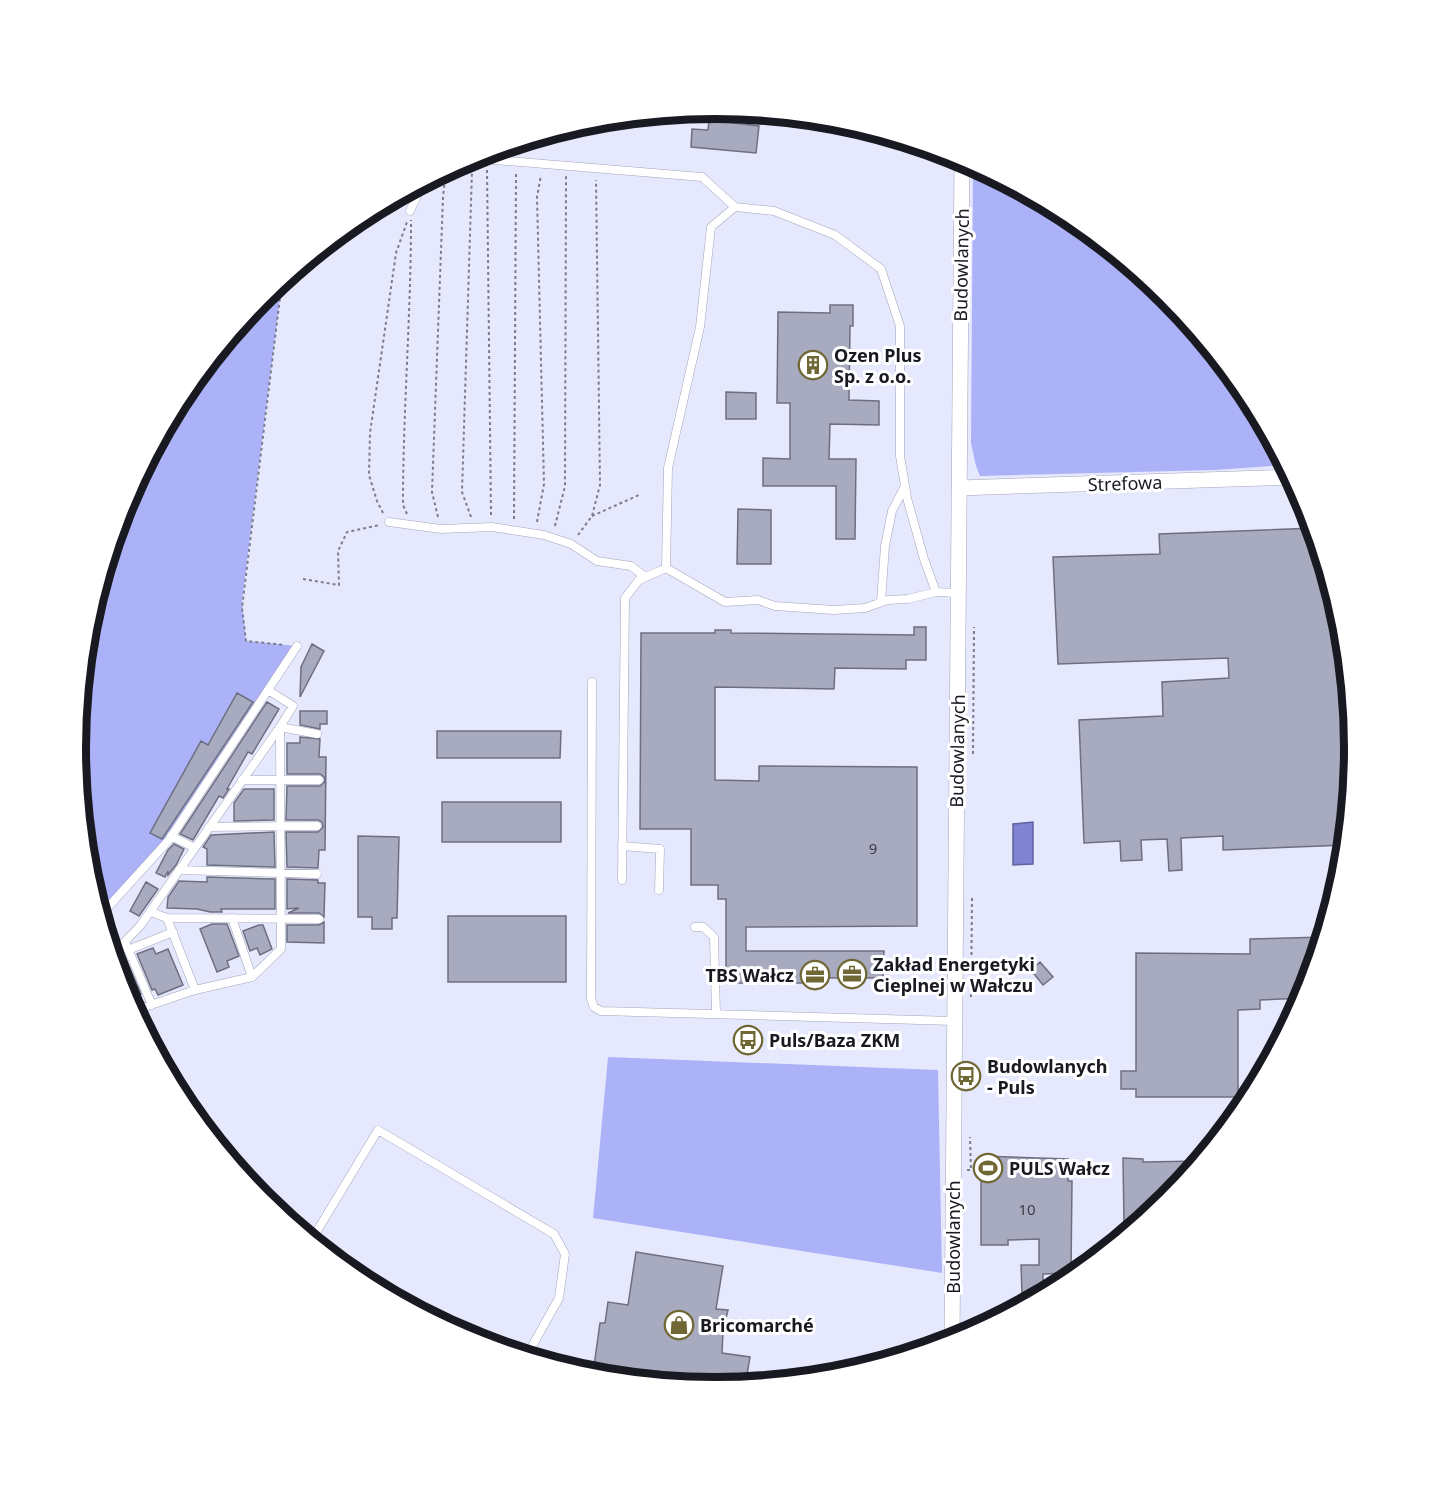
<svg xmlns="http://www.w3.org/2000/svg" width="1430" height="1498" font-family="'Noto Sans',sans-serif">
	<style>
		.green { fill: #acb2f7 }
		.water { fill: #7f83d2; stroke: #60639d; stroke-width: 1.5 }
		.building { fill: #a8aabf; stroke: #6d6f81; stroke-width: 1.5 }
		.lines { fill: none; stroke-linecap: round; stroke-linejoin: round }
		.service-casing { stroke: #a2a4b9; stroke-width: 9 }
		.minor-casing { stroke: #a2a4b9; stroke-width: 16 }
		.path { stroke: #7b7d8b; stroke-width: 2; stroke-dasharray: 3 3; stroke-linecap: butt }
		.service { stroke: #fff; stroke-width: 8 }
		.minor { stroke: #fff; stroke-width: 15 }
		.labels { text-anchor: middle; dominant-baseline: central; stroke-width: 6; stroke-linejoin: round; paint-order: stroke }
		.number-label { font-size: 15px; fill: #3c3d48 }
		.street-label { font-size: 18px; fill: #181921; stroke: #fff }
		.poi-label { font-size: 18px; font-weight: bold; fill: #181921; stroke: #fff; text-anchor: start }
		.rim { fill: none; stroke: #181921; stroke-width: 8 }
	</style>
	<rect width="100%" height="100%" fill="#e6e9fe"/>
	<path class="green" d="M973 165 1071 217 1168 297 1247 394 1285 465 1215 470 980 476 976 466 971 443Z
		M282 281 242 601 246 641 297 646 171 836 100 916 87 874 75 749 87 624 124 504 183 393 263 296Z
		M608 1057 938 1070 942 1273 593 1218Z"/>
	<path class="water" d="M1033 822V864L1013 865V824Z"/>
	<path class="building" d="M709 120 759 126 756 153 691 147 692 129 708 130Z
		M830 305H853V326H850L849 400 879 401V425L830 424 829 459H856L855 539H836V486H763V458L790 459V403H777L778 312 830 313Z
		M726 392 756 393V419H726Z
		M738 509 771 510V564H737Z
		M1314 528 1343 624 1346 653H1340L1343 714 1349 713 1350 726 1344 727 1347 791H1351L1350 804H1347L1346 845 1223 850V836L1181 838 1182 870 1169 871 1167 839 1141 840 1142 860 1121 861 1120 841 1084 843 1079 720 1163 716 1162 682 1229 678 1228 658 1058 664 1053 557 1160 554 1159 534Z
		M914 627H926V660H906V669L835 668 834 689 715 687V780L759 781V766L917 767V926L746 927V951H884L883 978H818V983H726V899H718V885H691V829H640L641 633H715V630H731V633L914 635Z
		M312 644 324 651 300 697 301 667Z
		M237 693 253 702 164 836 162 839 150 833 201 741 208 745Z
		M267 702 279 709 252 754 248 752 227 789H229L223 798 219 796 193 840 180 834Z
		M300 711H327V724H320V729L300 725Z
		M437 731H561L560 758H437Z
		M300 737 320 739 319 757H326L325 850H319L318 868 287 867 286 832H318L323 827 322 822 318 820H286L287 786H320L325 781 324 777 320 774H287V743H300Z
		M244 789H274V820L234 821V803Z
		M442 802H561V842H442Z
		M274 832 275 867 207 865V849L203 847 211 835Z
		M358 836 399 837 397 918H392V929H372V917H358Z
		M174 844 184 849 176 865 168 875V871L165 877 156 873 168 850Z
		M207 877 275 879V909H221L222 912H210L197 909 167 908 168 897 179 881 207 882Z
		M287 879 318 880V883H325L324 917 319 913H288L299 908 287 909Z
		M146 882 158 889 139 916 130 911Z
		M448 916H566V982H448Z
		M324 922V943L287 942V925H319Z
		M212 924H227L239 956 227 961 229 967 217 972 200 929Z
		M259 925H263L272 949 260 955 257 948 250 951 243 931Z
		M1324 937 1304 998 1260 1000V1009L1238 1010V1097H1136V1089H1121V1071H1136V953L1250 954V939Z
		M153 948 156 954 168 949 183 985 158 995 155 989 152 990 137 954Z
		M126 959 141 994 127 1000 114 963Z
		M1040 962 1053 977 1043 985 1031 970Z
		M981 1156 1068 1159V1181H1072L1071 1273 1043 1274V1296L1022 1307V1298L1020 1297 1022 1293 1021 1265H1039V1239L1008 1240V1245H981Z
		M1123 1158 1143 1159V1162L1200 1161 1167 1202 1152 1215H1142V1223L1140 1224H1124Z
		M636 1252 723 1266 716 1309 728 1310 723 1331 722 1353 750 1357 745 1386 730 1388 705 1384 704 1388 593 1373 600 1323H605L608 1302 628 1305Z"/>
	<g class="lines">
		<g class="service-casing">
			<path id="service" d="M462 162 472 158 702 177 735 207
				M410 211 421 187 428 180
				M389 522 441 529 492 527 544 535 571 544 597 561 631 566 645 577
				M666 568 668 468 700 327 711 227 735 207 774 211 835 235 881 269 900 326V456L907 498 924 559 936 592
				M666 568 725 602 758 600 775 606 834 610 865 608 888 600 908 599 936 592 958 593
				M881 602 885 546 892 511 905 486
				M592 682 591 999 594 1007 601 1011 954 1021
				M242 780H319
				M209 827 317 826
				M171 836 195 848
				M622 846 660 849 659 890
				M179 870 317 874
				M622 880 625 598 639 580 666 568
				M151 912 167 918
				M100 916 169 840 268 690
				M232 918 252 977
				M695 927H703L714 937 716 1014
				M125 942 152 1005
				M128 950 173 932
				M112 955 140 926 280 727 317 734
				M195 990 167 918 319 919
				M133 1011 195 990 252 977 281 949 280 727 293 706 268 690 297 646
				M311 1241 378 1130 554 1234 565 1254 559 1298 526 1357"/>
		</g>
		<g class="minor-casing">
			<path id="minor" d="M959 488 1292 477
				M952 1343 962 159"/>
		</g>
		<path class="path" d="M487 170 491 515
			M282 281 242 608 246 641 285 645
			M383 513 377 501 369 475 370 433 396 253 407 222
			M407 514 403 505C403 410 411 315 411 220
			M592 516 639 495
			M438 517 432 492 443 197 446 170
			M471 517 462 492 472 170
			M514 519 516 173
			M537 522 544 484 537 197 541 175
			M555 526 565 486 566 176
			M578 535 592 516 600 485 596 180
			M303 579 339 585 338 551 347 532 380 525
			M973 754 974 627
			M971 997 972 897
			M967 1170H971L970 1137"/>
		<use href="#service" class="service"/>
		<use href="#minor" class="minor"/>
	</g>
	<defs>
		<g id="building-ring" transform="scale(1.5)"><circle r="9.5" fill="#fff" stroke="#706834" stroke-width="1.5"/><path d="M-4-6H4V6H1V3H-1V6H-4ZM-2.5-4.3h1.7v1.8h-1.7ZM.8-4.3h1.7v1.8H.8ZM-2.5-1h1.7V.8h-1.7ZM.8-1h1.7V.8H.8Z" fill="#706834"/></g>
		<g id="office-ring" transform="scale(1.5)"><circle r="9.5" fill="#fff" stroke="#706834" stroke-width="1.5"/><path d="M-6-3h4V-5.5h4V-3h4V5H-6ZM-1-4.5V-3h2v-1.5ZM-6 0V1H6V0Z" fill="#706834"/></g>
		<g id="bus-ring" transform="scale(1.5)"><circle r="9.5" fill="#fff" stroke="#706834" stroke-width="1.5"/><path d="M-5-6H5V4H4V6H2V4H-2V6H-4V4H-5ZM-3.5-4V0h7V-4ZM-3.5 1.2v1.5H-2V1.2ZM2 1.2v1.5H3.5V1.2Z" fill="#706834"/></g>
		<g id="stadium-ring" transform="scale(1.5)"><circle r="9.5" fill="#fff" stroke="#706834" stroke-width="1.5"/><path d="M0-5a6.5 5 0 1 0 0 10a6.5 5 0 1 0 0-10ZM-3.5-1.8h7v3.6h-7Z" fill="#706834"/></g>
		<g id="shop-ring" transform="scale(1.5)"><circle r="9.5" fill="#fff" stroke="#706834" stroke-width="1.5"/><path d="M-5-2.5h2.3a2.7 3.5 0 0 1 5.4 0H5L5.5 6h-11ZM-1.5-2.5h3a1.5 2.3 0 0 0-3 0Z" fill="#706834"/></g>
	</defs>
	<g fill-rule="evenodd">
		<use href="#building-ring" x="813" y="365"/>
		<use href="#office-ring" x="852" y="974"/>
		<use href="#office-ring" x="815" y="975"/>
		<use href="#bus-ring" x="748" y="1040"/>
		<use href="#bus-ring" x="966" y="1076"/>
		<use href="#stadium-ring" x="988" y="1168"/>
		<use href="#shop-ring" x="679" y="1325"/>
	</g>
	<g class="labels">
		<g class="number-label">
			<text x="873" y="848">9</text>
			<text x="1027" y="1209">10</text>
		</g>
		<g class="street-label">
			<text transform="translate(961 265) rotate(-89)">Budowlanych</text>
			<text transform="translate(1125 483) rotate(-2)">Strefowa</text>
			<text transform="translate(957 751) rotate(-89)">Budowlanych</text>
			<text transform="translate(953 1237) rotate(-90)">Budowlanych</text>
		</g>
		<g class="poi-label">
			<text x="834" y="355">Ozen Plus<tspan x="834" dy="21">Sp. z o.o.</tspan></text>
			<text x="873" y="964">Zakład Energetyki<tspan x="873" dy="21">Cieplnej w Wałczu</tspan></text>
			<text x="794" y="975" text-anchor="end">TBS Wałcz</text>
			<text x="769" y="1040">Puls/Baza ZKM</text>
			<text x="987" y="1066">Budowlanych<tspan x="987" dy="21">- Puls</tspan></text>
			<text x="1009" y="1168">PULS Wałcz</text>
			<text x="700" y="1325">Bricomarché</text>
		</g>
	</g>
	<path d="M0 0H1430V1498H0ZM86 748a629 629 0 1 1 1258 0a629 629 0 1 1-1258 0Z" fill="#fff" fill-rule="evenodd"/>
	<path class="rim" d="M86 748a629 629 0 1 1 1258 0a629 629 0 1 1-1258 0Z"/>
</svg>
